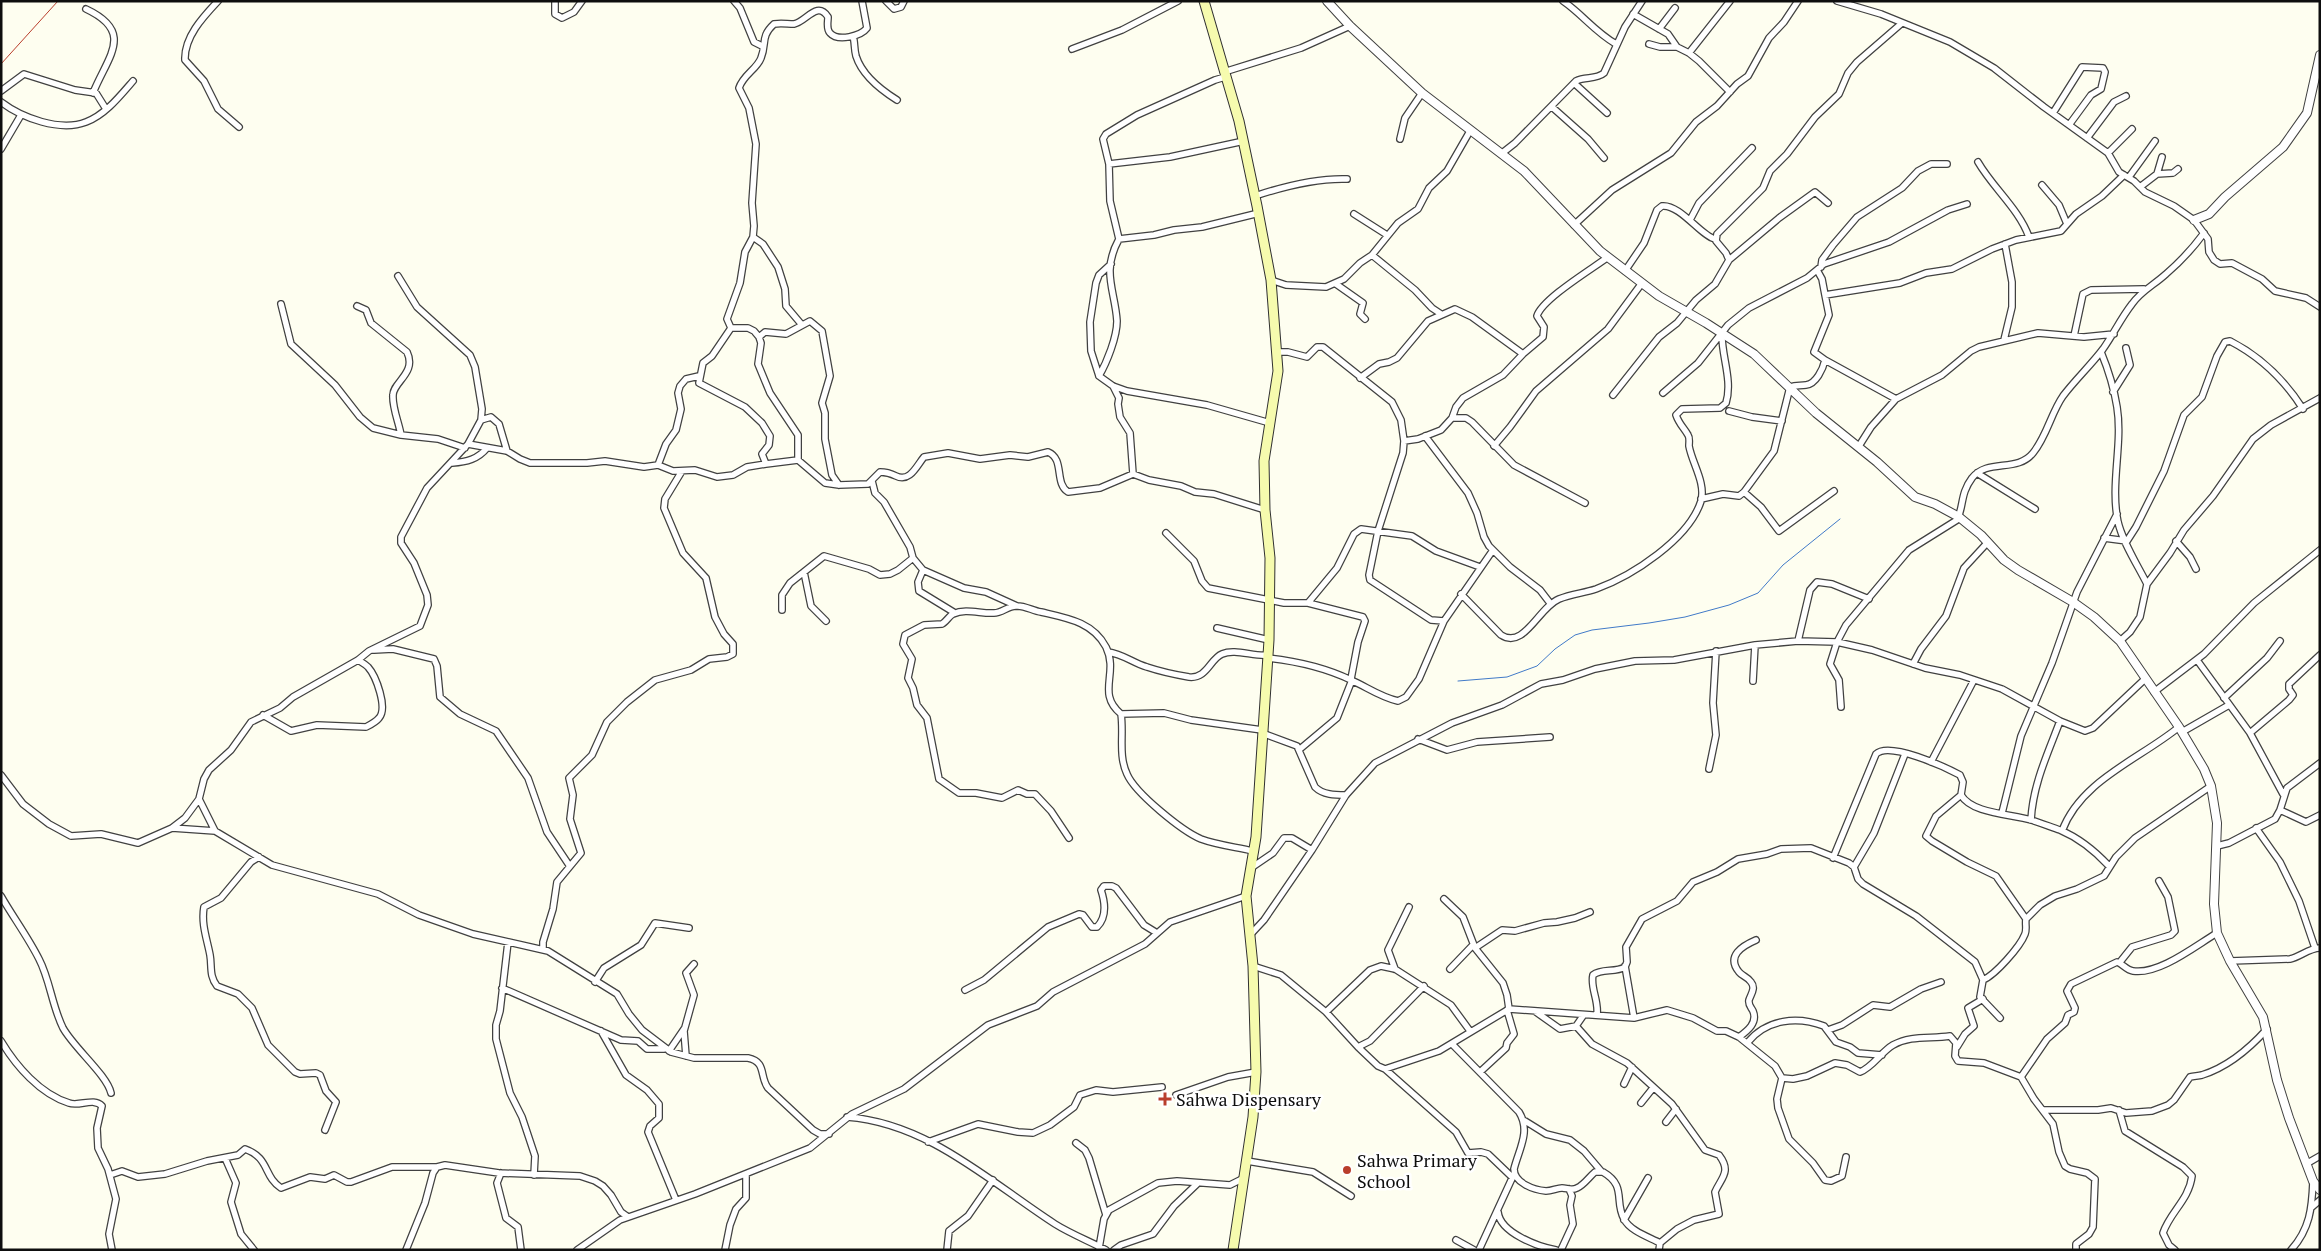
<svg xmlns="http://www.w3.org/2000/svg" width="2321" height="1251" font-family="'PT Serif',serif">
	<style>
		.lines { fill: none; stroke-linecap: round; stroke-linejoin: round }
		.stream { stroke: #417ac8; stroke-width: 1 }
		.minor-casing { stroke: #414141; stroke-width: 8 }
		.tertiary-casing { stroke: #414141; stroke-width: 10 }
		.secondary-casing { stroke: #303030; stroke-width: 11 }
		.minor { stroke: #fff; stroke-width: 5.5 }
		.tertiary { stroke: #fff; stroke-width: 8 }
		.secondary { stroke: #f6fbae; stroke-width: 9 }
		.rail { stroke: #b93e2c; stroke-width: 1 }
		.poi-dot { fill: #b93e2c; stroke: #fff; stroke-width: 2 }
		.labels { text-anchor: middle; dominant-baseline: central; stroke-width: 5; stroke-linejoin: round; paint-order: stroke }
		.poi-label { font-size: 18px; fill: #0e0e0e; stroke: #fff; text-anchor: start }
	</style>
	<rect width="100%" height="100%" fill="#fefef0"/>
	<g class="lines">
		<path class="stream" d="M1458 681 1507 677 1537 666 1555 649 1575 635 1592 630 1649 623 1685 617 1729 605 1758 593 1783 565 1840 519"/>
		<g class="minor-casing">
			<path id="minor" d="M218 1C203 17 184 37 185 60L204 81 218 109 239 127
				M555 1V14L562 18 574 12 582 1
				M734 1 740 8 754 42 762 46
				M862 1 867 28C861 36 838 42 830 33 826 29 828 22 828 17 817 0 806 22 794 24 787 24 781 23 774 24 760 37 767 43 761 58 757 69 743 75 739 88L749 108 756 144 752 203 754 226 753 237 745 252 740 283 727 319 731 328H748L754 331 759 337 761 343 758 364 770 393 798 435V460L825 483 839 485 868 484 880 472C887 472 890 473 896 476 910 483 917 465 924 457L948 453 980 459 1010 455 1028 457 1048 452C1065 459 1054 483 1068 492L1100 488 1133 474 1149 480 1181 486 1195 492 1214 494 1265 510
				M886 1 894 9 901 7 904 1
				M1563 1C1582 14 1595 32 1616 44
				M1837 1 1881 14 1950 42 1994 68 2044 107 2108 153 2119 172 2134 181 2145 192 2174 206 2194 220 2208 239 2209 252 2214 260 2220 264 2232 263 2262 279 2275 291 2306 298 2320 307
				M86 9C135 32 108 56 93 93
				M1633 14 1668 34 1677 47 1689 53 1699 61 1730 92
				M1659 29 1675 8
				M853 36C855 42 854 49 856 56 862 75 881 90 897 100
				M1649 44 1660 47H1677
				M1072 49 1122 30 1178 1
				M1689 53 1730 1
				M1224 72 1301 48 1350 26
				M1574 83 1607 113
				M1 91 24 74 75 90 96 93 106 109
				M1 102C22 118 60 132 86 122 105 115 120 96 133 81
				M1552 107 1588 139 1604 158
				M2053 113 2082 67 2103 68 2105 72 2101 89 2091 95 2069 125
				M2087 138 2114 102 2126 96
				M1400 139 1405 118 1422 93
				M1 149 21 115
				M2108 153 2132 129
				M1501 154 1515 143 1576 81C1585 76 1596 80 1604 73L1625 27 1642 1
				M1978 162C1993 188 2019 209 2029 237
				M1109 164 1170 157 1244 141
				M2157 174 2162 157
				M2129 177 2155 141
				M2042 185 2059 205 2067 224
				M2140 187 2157 174 2173 173 2178 169
				M1255 196C1285 186 1316 178 1347 179
				M1354 214 1387 235
				M1690 220 1699 203 1752 148
				M1574 225 1612 190 1671 153 1696 122 1717 106 1737 84 1748 76 1769 38 1784 22 1798 1
				M753 237 763 244 778 267 785 289 786 306 802 325
				M1119 239 1110 201 1109 164 1103 139 1106 134 1137 115 1215 80 1225 77
				M1372 255 1415 290 1432 308 1441 314
				M1729 260 1779 218 1815 192 1828 203
				M1111 264 1099 275 1096 283 1090 322 1091 351 1099 376 1113 386 1127 391 1207 405 1270 423
				M1821 267 1822 260 1833 245 1857 217 1902 188 1918 171 1931 164H1947
				M1817 270 1822 279 1825 295 1900 283 1926 273 1952 269 1992 249 2016 240 2061 231 2076 214 2102 196 2124 175
				M1625 271 1644 243 1657 210 1662 206C1680 204 1701 236 1715 239
				M398 276 417 307 470 355 475 367 482 409 481 420 468 444 427 488 401 537V543L414 563 427 595 428 605 420 626 369 651 358 660 293 697 280 708 251 722 231 750 209 770 204 779 199 799 215 831 272 865 378 894 419 915 473 934 548 951 617 994 629 1014 642 1030 671 1052 694 1058H748C767 1062 759 1076 768 1088L813 1130 820 1134H829
				M1271 280 1286 285 1326 287 1344 279 1360 263 1372 255 1398 223 1418 209 1429 188 1447 171 1470 131
				M1336 284 1363 303 1360 314 1365 319
				M281 304 291 344 335 385 360 417 373 428 401 435 438 439 465 448
				M357 306 366 310 371 323 407 352C417 373 393 382 393 395 392 407 399 423 401 435
				M731 328 712 356 703 363 699 383 745 407 762 423 770 436 769 445 762 454 766 464 798 460
				M2074 336 2083 294 2091 290 2144 289
				M759 337 765 332 786 334 810 321 822 331 830 376 822 403 825 413V439L832 475 839 485
				M2004 340 2012 307V282L2005 244
				M1277 352H1288L1307 357 1317 347H1323L1392 402 1401 420 1404 441 1403 453 1378 531 1369 575 1370 580 1431 620 1444 621 1493 550
				M2101 352C2108 369 2114 388 2117 407 2123 444 2110 484 2118 522 2123 543 2137 564 2147 584
				M1825 360 1814 352 1829 315 1825 295
				M1099 376C1107 362 1117 337 1117 321 1115 290 1101 272 1119 239L1154 235 1174 230 1202 227 1259 213
				M1360 378 1379 364 1389 362 1397 358 1428 321 1455 309 1472 317 1523 354
				M1113 386 1119 398 1118 404 1120 417 1130 433 1133 474
				M2113 392 2130 365 2126 348
				M1663 393 1698 363 1728 325 1749 308 1807 278 1824 264 1889 242 1948 210 1967 204
				M1613 395 1659 337 1677 323 1696 300 1715 284 1729 260 1726 253 1716 241 1717 234 1763 188 1770 171 1787 154 1815 117 1839 94 1848 73 1857 62 1902 23
				M1729 411 1752 417 1782 421
				M1452 418H1466L1472 422 1514 465 1585 503
				M481 420 491 417 499 424 507 451
				M1425 436 1468 493 1477 513 1484 537 1489 546 1510 567 1540 590 1550 603
				M1404 441 1418 439 1441 430 1452 418 1456 407 1463 398 1503 375 1523 354 1543 337 1544 327 1537 316C1542 299 1592 269 1608 257
				M468 444 507 451 520 459 530 463H587L605 461 644 467 658 465 673 471 695 470 717 477 733 475 747 467 766 464
				M1494 446 1510 427 1536 391 1608 329 1642 283
				M1859 446 1871 427 1896 399 1942 375 1971 351 1979 347 2038 333 2084 337 2114 334
				M452 463C467 462 478 459 487 448
				M658 465 666 444 676 430 681 409 678 393 680 386 686 379 699 376
				M1977 473 2035 509
				M872 481 875 493 884 502 910 547 913 558 923 570 964 588 986 592 1017 606
				M1744 492 1761 507 1779 531 1834 491
				M1701 499 1723 494 1739 496 1744 492 1774 451 1790 387C1796 385 1800 386 1806 385 1816 384 1823 369 1825 360L1896 399
				M1166 533 1194 561 1202 581 1208 588 1284 603H1308L1363 617 1365 621 1358 642 1351 679
				M2104 538 2127 541
				M2127 541 2136 527 2164 471 2184 415 2202 397 2217 356 2225 342 2230 341C2261 357 2284 379 2303 409
				M2176 541 2190 557 2196 569
				M923 570 918 582 919 591 955 613
				M804 572 811 606 826 621
				M1461 594 1501 635C1524 650 1538 608 1559 599 1571 594 1584 593 1596 589 1632 576 1689 539 1701 501 1706 483 1692 463 1689 446 1689 442 1690 438 1688 435 1684 428 1679 424 1676 415L1682 409 1720 408 1726 403C1733 380 1721 355 1722 333
				M1308 603 1337 568 1354 534 1361 529 1412 536 1436 551 1480 567
				M782 610V595L790 583 824 556 869 569 880 575 890 574 898 570 913 558
				M1217 628 1269 640
				M1798 641 1810 590 1817 582 1832 584 1869 599
				M2120 641 2130 632 2140 617 2147 584 2170 553 2184 530 2213 496 2253 439 2271 425 2320 398
				M374 650 393 649 434 659 437 666 440 697 460 714 496 731 528 778 547 832 569 865
				M1108 652C1123 654 1133 663 1147 667 1159 671 1177 675 1189 677 1207 679 1210 659 1222 654 1235 648 1254 657 1268 655
				M1268 658C1295 661 1326 668 1351 680 1367 687 1380 697 1398 701L1406 697 1419 679 1444 621
				M2197 660 2250 733 2289 700 2293 695 2289 689V684L2320 655
				M1913 664 1921 649 1946 616 1964 568 1988 542
				M1753 681 1755 645
				M2154 692 2204 654 2254 603 2320 550
				M2224 698 2267 658 2280 641
				M1841 707 1839 680 1830 664 1837 642 1846 625 1909 550 1957 520C1964 506 1960 494 1972 478 1988 458 2017 473 2033 453 2047 436 2051 413 2063 396 2075 380 2091 365 2103 349 2113 335 2121 318 2132 304 2141 291 2154 285 2166 274 2180 262 2193 248 2204 233
				M1121 714C1124 734 1118 755 1127 774 1135 793 1182 831 1201 839 1217 845 1236 847 1253 851
				M263 715 291 731 317 725 366 727C370 725 376 722 379 718 388 708 376 676 368 667 365 664 361 662 358 660
				M2182 732 2229 705
				M1262 733 1297 746 1315 787C1323 795 1335 795 1346 795
				M2250 733 2283 794
				M1418 739 1447 750 1477 742 1550 737
				M1300 749 1337 718 1352 680
				M1931 762 1974 680
				M1709 769 1716 735 1713 703 1716 651
				M1 775 23 804 49 824 71 836 101 834 138 843 172 828 215 831
				M1961 795 1936 816 1926 836 1932 841 1967 862 1996 876 2026 919
				M2280 810 2306 822 2320 815
				M2002 813 2021 736 2052 663 2077 592 2117 514
				M2031 820C2033 784 2048 753 2060 721
				M172 828 185 818 199 799
				M2256 828 2280 862 2299 901 2315 948
				M2062 831C2081 780 2140 759 2179 727
				M1069 838 1051 811 1035 794H1027L1018 790 1002 798 976 793H959L939 779 927 718 917 705 913 688 908 678 912 659 903 644 905 635 924 625 942 624C946 622 949 616 953 614 966 608 981 614 994 613 1002 613 1008 606 1016 606 1024 605 1033 611 1041 612 1067 618 1093 622 1106 647 1119 674 1096 693 1121 714L1164 713 1191 720 1262 730
				M2217 846 2229 843 2275 819 2280 810 2287 788 2320 763
				M259 857 251 862 221 898 204 907C201 924 207 939 210 955 212 966 209 976 217 986L238 994 252 1008 268 1045 295 1072 300 1074 316 1073 320 1075 326 1091 336 1102 325 1130
				M1833 858 1876 754C1889 741 1945 767 1960 775L1963 782 1961 795C1972 814 2012 814 2031 820 2041 823 2051 827 2060 830 2079 838 2095 851 2109 866
				M1854 867 1874 833 1905 754
				M1251 868 1273 853 1284 838H1292L1312 850
				M1 896C13 917 28 937 39 959 50 980 52 1006 63 1028 74 1048 107 1075 111 1093
				M1444 899 1463 917 1475 948 1503 983 1507 995 1509 1009
				M1251 934 1264 920 1312 850 1346 795 1375 763 1452 723 1502 705 1541 684 1563 680 1595 669 1635 661 1674 660 1755 645 1798 641 1837 642 1872 650 1925 668 1960 675 2002 689 2060 721 2085 731 2093 728 2145 679
				M508 942 500 1011 496 1025V1039L510 1093 522 1117 535 1156 534 1175
				M1475 948 1502 930 1515 931 1544 923 1557 922 1575 918 1590 912
				M543 949V942L553 909 557 882 581 853 570 819 573 795 569 778 592 755 607 722 627 702 655 680 691 670 709 659 727 657 733 654V644L724 634 715 617 706 578 683 553 664 508 665 499 682 471
				M2230 961 2290 959C2300 957 2309 948 2320 948
				M2120 962 2132 947 2171 935 2175 931 2168 897 2159 881
				M1253 966 1281 975 1326 1012 1358 1047 1378 1066 1385 1069 1439 1051 1509 1009 1634 1018 1667 1010 1693 1018 1717 1031H1726L1739 1037 1775 1066 1782 1078 1793 1079 1807 1076 1835 1063 1847 1065 1860 1072C1873 1067 1881 1052 1893 1045 1911 1035 1930 1039 1950 1036L1956 1043 1955 1056 1958 1061 1984 1063 2021 1077 2034 1099 2053 1124 2059 1152 2065 1166 2070 1169 2087 1173 2095 1179 2093 1227 2089 1234 2076 1244V1250
				M1625 966 1634 1018
				M1395 969 1388 950 1409 907
				M1450 969 1473 945
				M1983 980C1995 975 2020 947 2025 934 2027 929 2025 924 2026 919L2040 905 2055 896 2077 889 2104 876 2116 857 2135 838 2211 786
				M595 982 604 968 641 945 655 923 689 928
				M502 988 621 1040 638 1041 647 1049H664
				M965 990 984 980 1048 927 1079 914 1083 915 1092 927H1097C1107 917 1105 902 1101 890L1104 886H1112L1116 888 1144 925 1157 933
				M1326 1012 1370 970 1381 966 1395 969 1451 1005 1470 1031
				M1536 1012 1560 1029 1576 1026
				M1597 1015C1599 1000 1590 988 1593 975 1602 968 1615 973 1625 967L1627 962 1626 947 1642 919 1677 901 1693 882 1717 872 1738 859 1767 854 1781 849 1811 848 1849 863 1854 867 1858 879 1863 884 1916 916 1975 962 1983 980 1980 997 2000 1018
				M1583 1016 1576 1026 1592 1044 1627 1063 1672 1104 1705 1150 1719 1155C1732 1172 1721 1178 1715 1192L1719 1214 1694 1220 1677 1229 1660 1243 1659 1250
				M1828 1030 1842 1025 1873 1005 1890 1007 1921 989 1941 982
				M601 1031 626 1075 647 1090 659 1104V1118L650 1126 648 1132 676 1200
				M1739 1037C1747 1031 1758 1023 1753 1011 1751 1007 1748 1005 1749 1000 1751 994 1756 988 1751 982 1748 977 1742 976 1739 972 1726 956 1742 946 1756 940
				M1 1041C16 1066 40 1094 69 1103 79 1107 94 1097 102 1106L97 1128 98 1148 108 1169 116 1199 109 1234 112 1250
				M1748 1042C1767 1019 1797 1016 1824 1026L1836 1042 1850 1047 1858 1053 1882 1055
				M1452 1044 1519 1112C1531 1131 1519 1149 1514 1169 1514 1183 1534 1190 1546 1191 1552 1191 1557 1188 1562 1188 1567 1188 1572 1191 1577 1188 1584 1185 1589 1177 1595 1172H1603C1627 1186 1614 1201 1624 1219 1630 1231 1649 1237 1660 1243
				M1358 1047 1370 1041 1424 986
				M1957 1047 1965 1034 1974 1026 1968 1008 1983 999
				M669 1051 684 1029
				M686 1056 684 1031 694 995 686 973 694 964
				M1385 1069 1456 1132 1468 1153 1481 1152 1488 1154 1512 1177
				M1480 1072 1506 1048 1507 1043 1514 1034 1507 1010
				M2021 1077 2047 1039 2065 1023 2068 1015 2074 1012 2075 1008 2067 991 2071 984 2117 962C2123 964 2126 970 2133 971 2159 975 2195 946 2217 933
				M1782 1078 1777 1099 1778 1108 1789 1139 1813 1163 1825 1180 1831 1181 1842 1176 1846 1157
				M1624 1084 1632 1067
				M1176 1095 1228 1077 1256 1072
				M1641 1103 1653 1088
				M2044 1110H2098L2111 1108 2126 1113 2152 1111 2168 1105 2174 1100 2190 1077C2194 1076 2198 1076 2202 1075 2228 1067 2249 1049 2267 1029
				M2119 1110 2125 1131 2183 1167 2192 1176C2189 1200 2170 1212 2163 1233L2169 1245 2175 1250
				M847 1117C928 1123 990 1182 1055 1224 1071 1234 1089 1241 1106 1250
				M1525 1121 1546 1134 1570 1140 1584 1151 1601 1171
				M1666 1122 1676 1109
				M928 1142 978 1124 1018 1132 1033 1133 1050 1125 1074 1107 1080 1095 1096 1090 1113 1092 1162 1087
				M1076 1143 1085 1150 1089 1158 1106 1215
				M225 1158 236 1183 231 1202 241 1234 254 1250
				M1247 1161 1313 1172 1351 1196
				M2306 1164 2320 1156
				M501 1173 497 1183 506 1218 518 1227 521 1250
				M110 1175 122 1171 138 1177 165 1174 207 1161 238 1155 245 1149C270 1158 263 1176 281 1188L310 1177 325 1179 334 1175 347 1182H351L392 1167H437
				M2312 1207 2320 1200
				M1498 1212C1500 1233 1539 1247 1556 1250
				M1624 1220 1648 1178
				M1456 1240 1474 1250
				M1099 1248 1104 1219 1109 1210 1158 1183 1177 1181 1230 1185 1244 1178
				M406 1250 425 1203 433 1173 437 1167 445 1165 499 1173 580 1176 595 1181 603 1186 611 1195 621 1212 628 1217
				M577 1250 620 1220 695 1194 810 1148 852 1114 904 1089 988 1025 1037 1006 1053 992 1145 944 1170 922 1246 896
				M725 1250 730 1225 736 1209 746 1198V1174
				M947 1250 949 1231 968 1216 993 1180
				M1114 1250 1121 1245 1153 1234 1174 1206 1197 1184
				M1479 1250 1514 1174
				M1561 1250 1573 1224 1570 1205 1572 1196 1569 1189
				M2291 1250C2310 1229 2312 1208 2313 1181"/>
		</g>
		<g class="tertiary-casing">
			<path id="tertiary" d="M1327 1 1350 26 1422 93 1524 171 1600 251 1659 296 1706 323 1754 354 1816 413 1877 462 1915 497 1935 504 1959 517 1981 535 2004 560 2018 570 2073 602 2094 617 2120 641 2179 727 2204 769 2211 786 2217 823 2214 904 2217 933 2230 961 2263 1017 2277 1080 2289 1118 2313 1181 2320 1190
				M2194 220 2209 214 2225 197 2283 147 2307 113 2320 55"/>
		</g>
		<g class="secondary-casing">
			<path id="secondary" d="M1204 1 1239 121 1257 206 1271 280 1278 371 1264 461 1265 510 1270 558 1269 640 1256 837 1246 896 1253 966 1256 1072 1253 1117 1233 1250"/>
		</g>
		<use href="#minor" class="minor"/>
		<use href="#tertiary" class="tertiary"/>
		<use href="#secondary" class="secondary"/>
		<path class="rail" d="M1 64 58 1"/>
	</g>
	<g class="poi-dot">
		<path d="M1162.5 1091.5h5v5h5v5h-5v5h-5v-5h-5v-5h5z"/>
		<circle cx="1347" cy="1170" r="5"/>
	</g>
	<g class="labels">
		<g class="poi-label">
			<text x="1176" y="1099">Sahwa Dispensary</text>
			<text x="1357" y="1160">Sahwa Primary<tspan x="1357" dy="21">School</tspan></text>
		</g>
	</g>
	<rect width="2321" height="1251" fill="none" stroke="#0e0e0e" stroke-width="5"/>
</svg>
